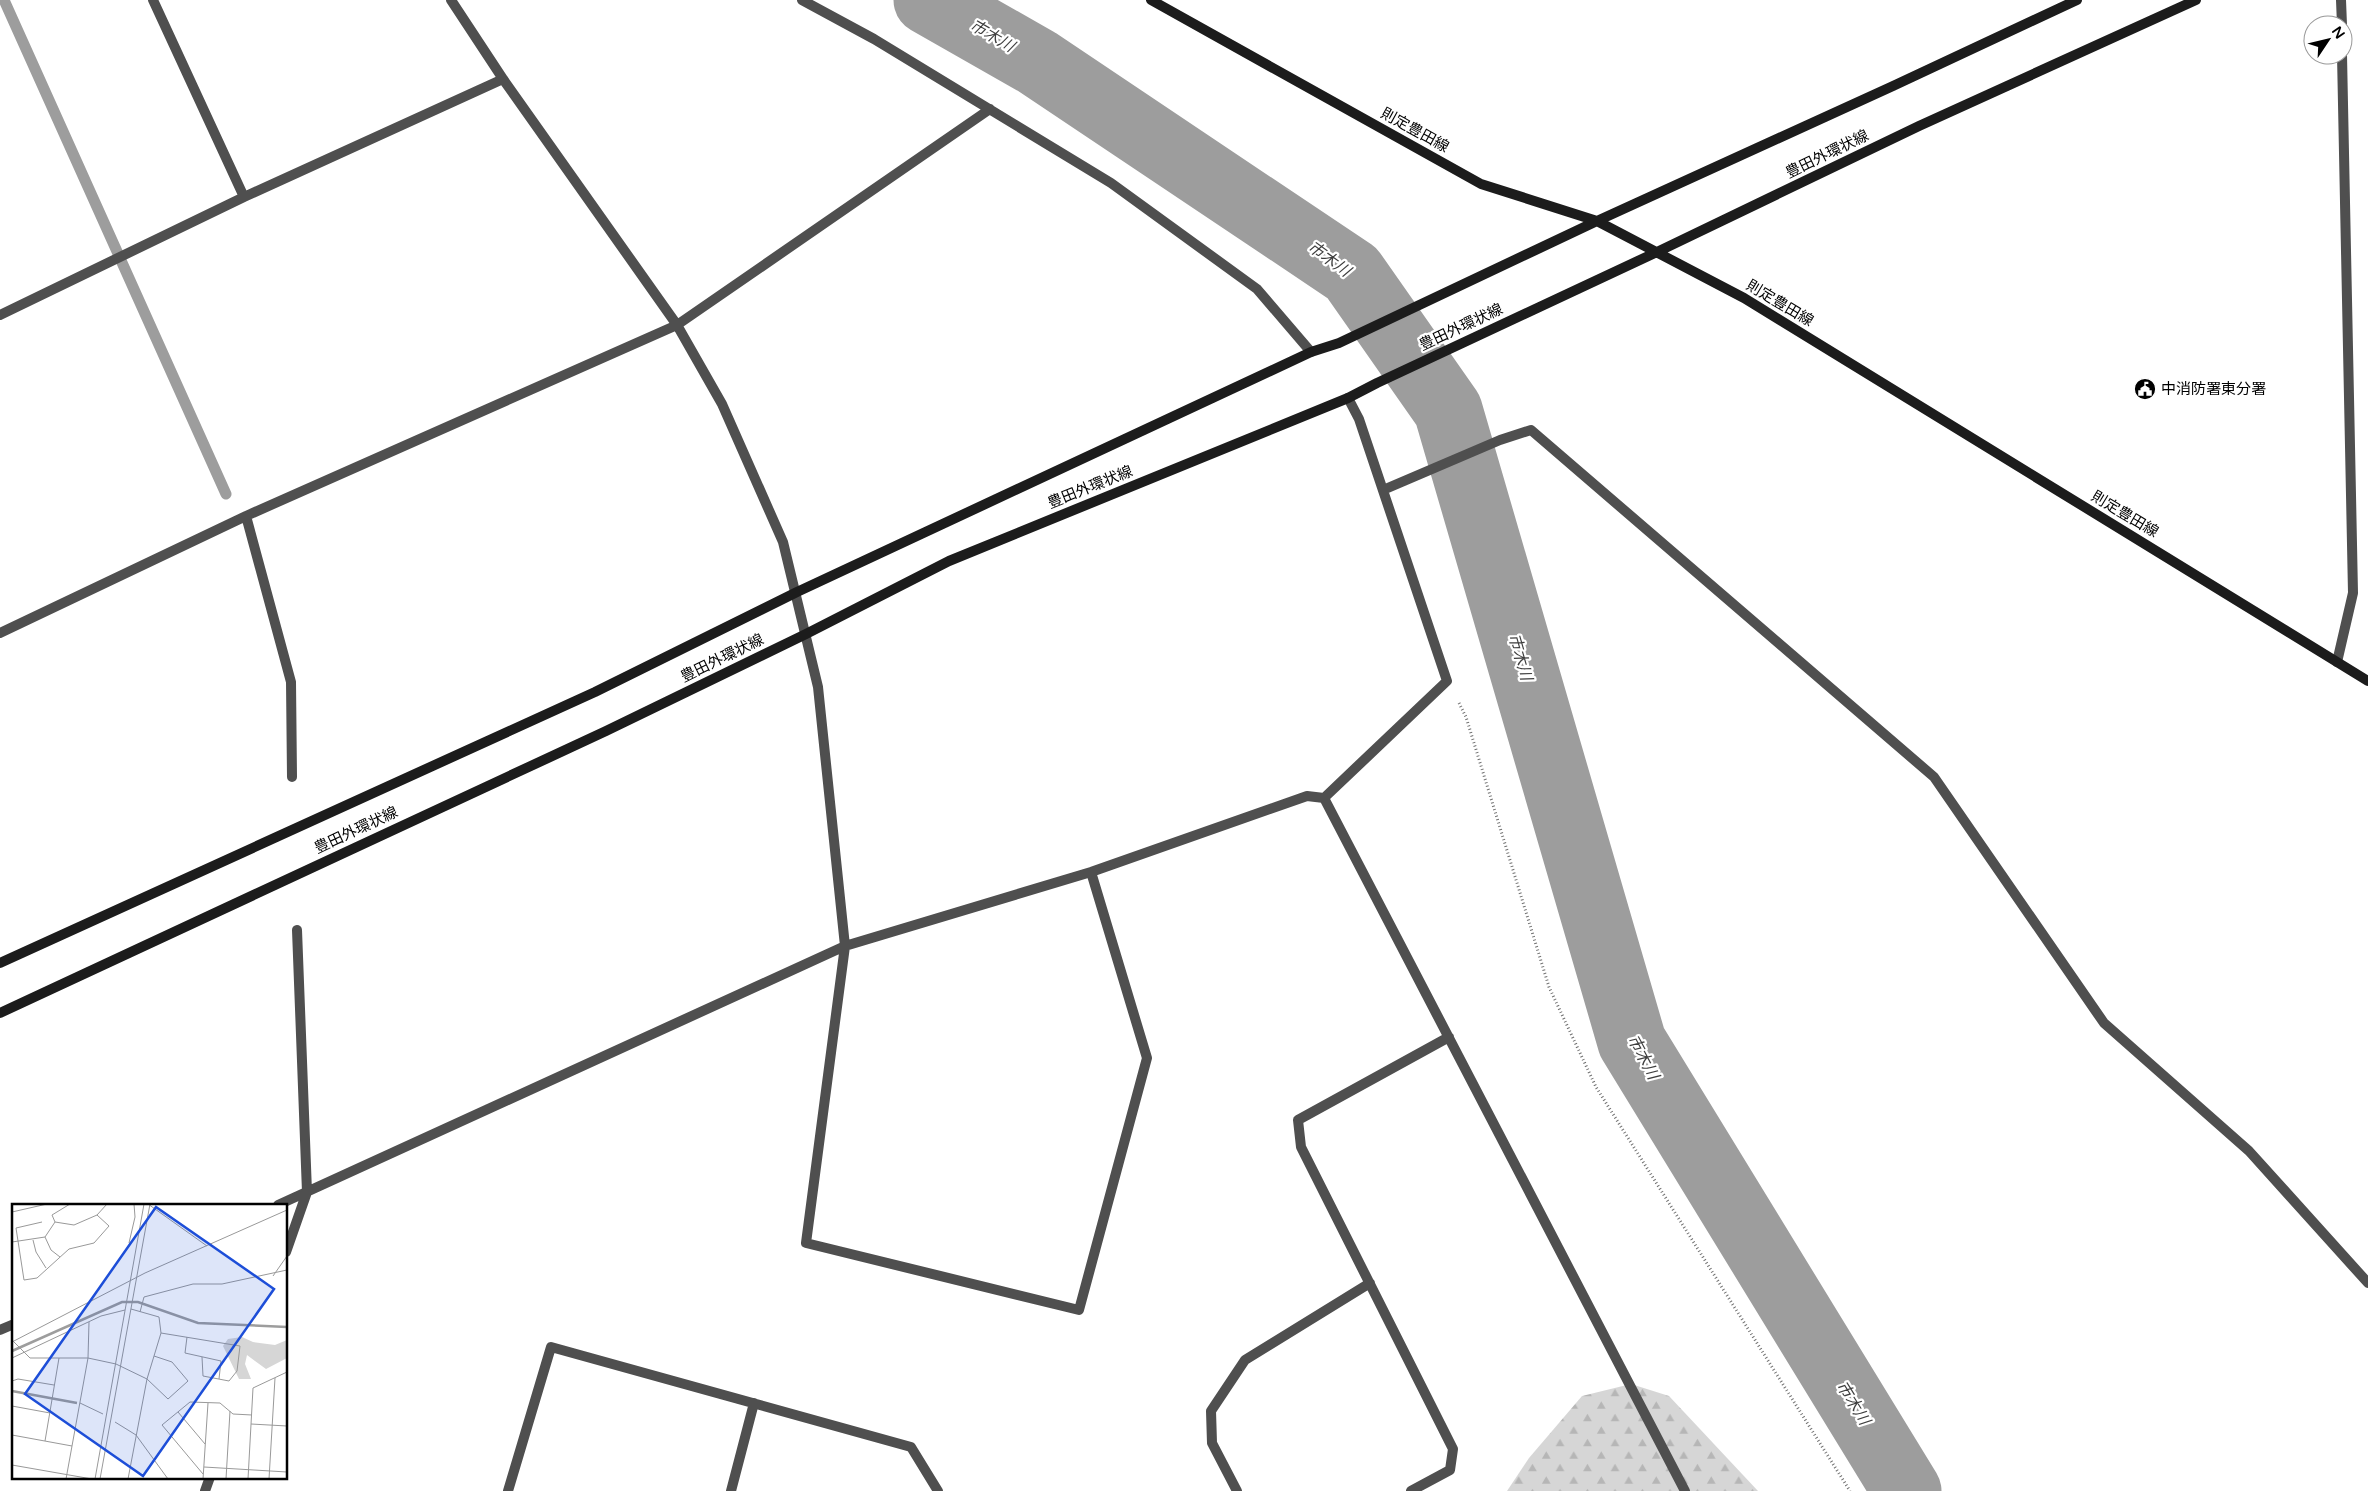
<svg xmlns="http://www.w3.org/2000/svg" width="2368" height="1491" font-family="'Varela Round','Noto Sans JP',sans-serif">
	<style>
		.forest { fill: url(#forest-firs) }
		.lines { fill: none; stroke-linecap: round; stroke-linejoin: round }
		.stream { stroke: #9d9d9d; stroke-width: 11 }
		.river { stroke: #9d9d9d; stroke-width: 69 }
		.path { stroke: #717171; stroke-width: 3; stroke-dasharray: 1 2.5; stroke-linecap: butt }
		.street { stroke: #4f4f4f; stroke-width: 10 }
		.secondary { stroke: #1c1c1c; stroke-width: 10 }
		.labels { text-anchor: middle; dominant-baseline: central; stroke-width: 4.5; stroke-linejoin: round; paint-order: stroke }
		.street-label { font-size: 15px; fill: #000; stroke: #fff }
		.poi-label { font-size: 15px; fill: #000; stroke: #fff; text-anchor: start }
		.water-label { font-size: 16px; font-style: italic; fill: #3e3e3e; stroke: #fff }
		.inset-river { fill: none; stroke: #9d9d9d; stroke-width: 2.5 }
		.inset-road { fill: none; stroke: #999; stroke-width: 1 }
		.view { fill: #1d4ed8; fill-opacity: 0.15; stroke: #1d4ed8; stroke-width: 2.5 }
		.inset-edge { fill: none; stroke: #000; stroke-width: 2.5 }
	</style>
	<defs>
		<pattern id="forest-firs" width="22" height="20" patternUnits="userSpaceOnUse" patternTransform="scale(1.25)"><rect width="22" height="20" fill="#d6d6d6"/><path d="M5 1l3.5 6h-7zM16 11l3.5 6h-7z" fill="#b6b6b6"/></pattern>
	</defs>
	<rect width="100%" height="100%" fill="#fff"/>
	<path class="forest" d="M1631 1384 1669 1396 1758 1491H1507L1529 1458 1582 1396Z"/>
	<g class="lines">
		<path class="stream" d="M4 0 226 494"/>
		<path class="river" d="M928 0 1037 62 1352 273 1448 410 1632 1042 1907 1491"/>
		<path class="path" d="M1459 703 1466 717 1549 987 1596 1087 1850 1491"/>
		<path class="street" d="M153 0 244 197
			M451 0 503 79 677 325 722 404 783 542 818 687 845 946 806 1243 1079 1310 1147 1058 1091 872
			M802 0 874 39 1111 183 1257 289 1311 352
			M2341 0 2342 25
			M0 315 244 197 503 79
			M1383 490 1500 440 1531 430 1934 777 2104 1023 2249 1151 2368 1283
			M246 516 291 682 292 777
			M0 633 246 516 677 325 990 109
			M2337 662 2353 593 2342 55
			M1324 798 1685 1491
			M278 1205 845 946 1091 872 1307 796 1324 798 1447 681 1359 419 1348 398
			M286 1252 307 1192 297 930
			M0 1330 14 1324
			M205 1491 210 1477
			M508 1491 551 1347 911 1447 938 1491
			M731 1491 754 1403
			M1237 1491 1212 1443 1211 1411 1245 1360 1370 1283
			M1411 1491 1450 1470 1453 1449 1301 1147 1298 1120 1449 1037"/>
		<path class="secondary" d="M1151 0 1481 184 1597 221 1744 298 2368 681
			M0 963 595 692 797 592 1311 352 1339 343 1597 221 1893 86 2077 0
			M0 1013 606 731 806 634 949 561 1348 398 1377 383 1657 252 1919 126 2196 0"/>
	</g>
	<defs>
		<g id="civic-disc" transform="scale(1.125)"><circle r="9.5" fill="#000" stroke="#fff"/><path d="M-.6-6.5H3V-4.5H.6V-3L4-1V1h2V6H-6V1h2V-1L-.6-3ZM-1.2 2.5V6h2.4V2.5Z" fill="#fff"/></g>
	</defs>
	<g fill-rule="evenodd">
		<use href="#civic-disc" x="2145" y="389"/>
	</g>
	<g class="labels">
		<g class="street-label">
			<text transform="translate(1415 130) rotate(29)">則定豊田線</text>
			<text transform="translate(1827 154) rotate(-26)">豊田外環状線</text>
			<text transform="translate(1780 303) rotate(31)">則定豊田線</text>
			<text transform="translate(1461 327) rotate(-25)">豊田外環状線</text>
			<text transform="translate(1090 487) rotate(-22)">豊田外環状線</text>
			<text transform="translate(2125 514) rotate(31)">則定豊田線</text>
			<text transform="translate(722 658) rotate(-26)">豊田外環状線</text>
			<text transform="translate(356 830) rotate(-25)">豊田外環状線</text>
		</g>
		<g class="poi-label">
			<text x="2161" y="389">中消防署東分署</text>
		</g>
		<g class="water-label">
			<text transform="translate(992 36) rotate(30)">市木川</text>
			<text transform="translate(1329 259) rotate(36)">市木川</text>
			<text transform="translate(1520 657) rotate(74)">市木川</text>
			<text transform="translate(1643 1057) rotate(62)">市木川</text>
			<text transform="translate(1853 1403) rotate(58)">市木川</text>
		</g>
	</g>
	<g transform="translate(12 1204)">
		<rect width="275" height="275" fill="#fff"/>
		<path d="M230 133 241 138 263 141 275 136V154L254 165 235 151 233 160 239 175H227L211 142 216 135Z" fill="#d6d6d6"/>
		<path class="inset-river" d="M0 147 110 98H126L186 119 275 123M0 187 65 199"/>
		<path class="inset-road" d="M136 0 195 42M0 8 35 0M30 18 4 24 12 76 25 74 57 45 82 39 97 22 85 11M43 18 40 11 58 0M33 33 39 46 48 53M21 36 24 48 34 64M0 38 33 33 43 18 62 21 85 11 95 0M117 39 123 13 122 0M261 72 275 52M128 108 132 93 181 80H210L275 66M149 129 228 142 225 167 217 177 191 172 190 153M175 133 173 149 209 157 207 175M1 137 18 154H76L104 160 135 175 156 195 176 177 160 158 142 152M0 138 133 69 275 6M0 154 89 112 113 106M0 177 6 175 42 181M68 199 91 210M0 202 38 209M166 208 193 240M103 218 124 231 156 275M239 220 275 222M0 231 60 242M33 237 47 154M0 261 80 275M192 263 275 268M191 270 150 221 178 198 208 199 221 210 240 211M54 275 76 154 77 118M83 275 132 0M88 275 138 0M116 275 135 175 149 129 147 113 119 105M191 275 196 199M214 275 218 207M236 275 241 184 275 168M257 275 263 174"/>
		<path class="view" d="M144 3 262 85 131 272 13 190Z"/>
		<rect width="275" height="275" class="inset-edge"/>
	</g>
	<g transform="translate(2328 40) rotate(55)"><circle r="24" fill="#ffffff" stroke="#999999"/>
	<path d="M0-4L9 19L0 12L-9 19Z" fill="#000000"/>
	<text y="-8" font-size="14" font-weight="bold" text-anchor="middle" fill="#000000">N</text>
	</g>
</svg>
